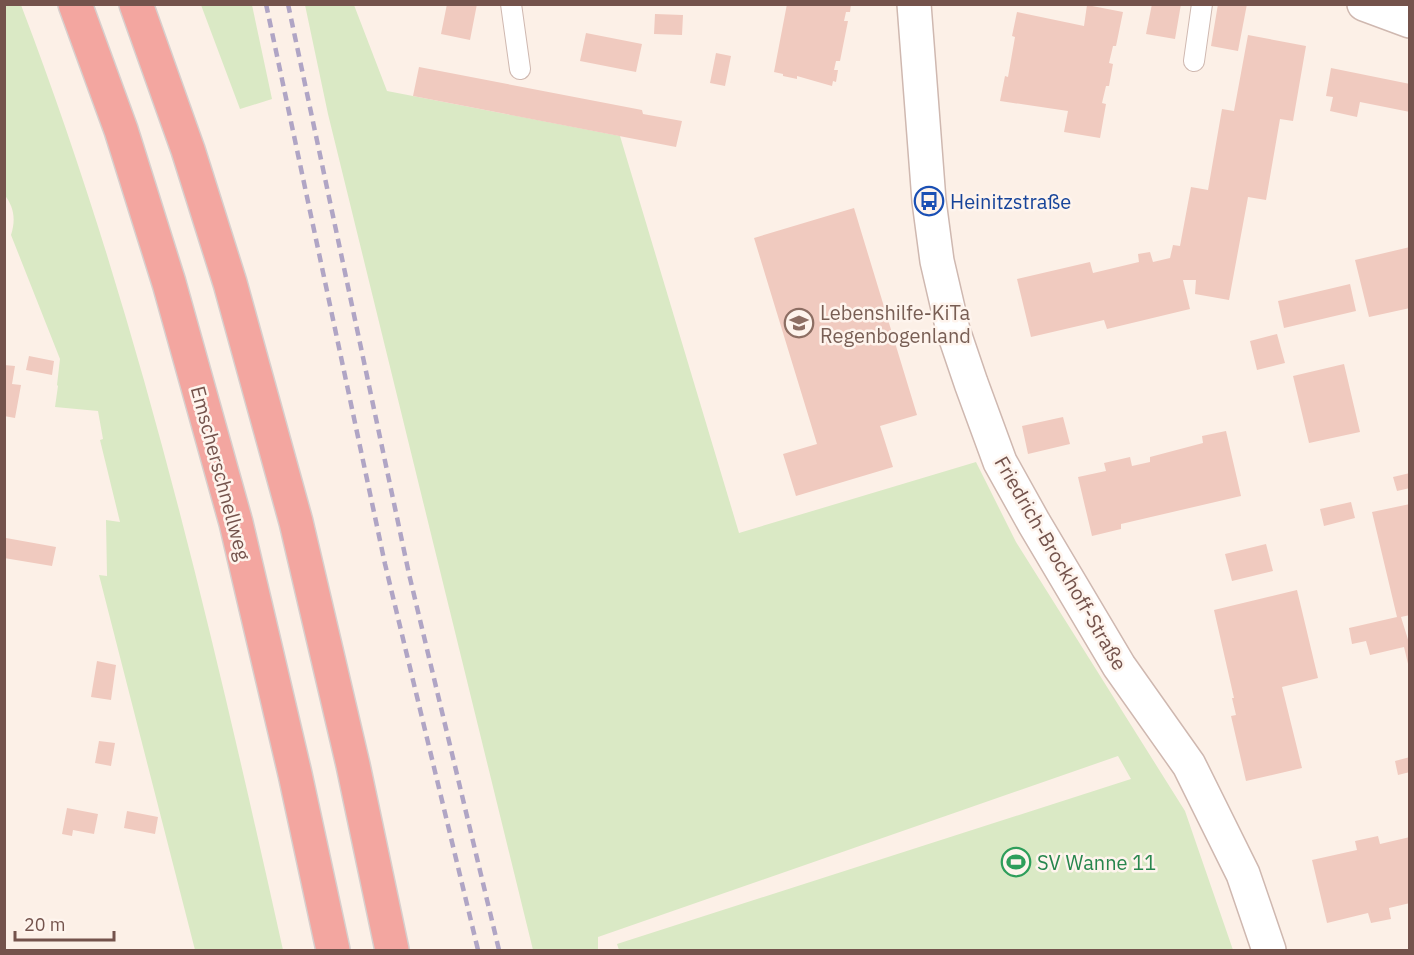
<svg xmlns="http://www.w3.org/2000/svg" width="1414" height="955" font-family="'IBM Plex Sans',sans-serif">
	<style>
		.green { fill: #dae9c5 }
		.building { fill: #f0cabf }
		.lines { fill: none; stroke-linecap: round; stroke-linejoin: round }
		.service-casing { stroke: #cfb8b0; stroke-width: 22 }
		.minor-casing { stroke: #cfb8b0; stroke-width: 36 }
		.motorway-casing { stroke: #d8cfcd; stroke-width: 36 }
		.service { stroke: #fff; stroke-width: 20 }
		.minor { stroke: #fff; stroke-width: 33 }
		.motorway { stroke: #f3a6a0; stroke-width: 33 }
		.rail { stroke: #b0a5c5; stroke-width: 4.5; stroke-dasharray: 9 6; stroke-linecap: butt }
		.labels { text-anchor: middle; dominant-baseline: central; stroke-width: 5; stroke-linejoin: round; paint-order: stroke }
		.transit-label { font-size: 20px; fill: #164399; stroke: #fef4ed; text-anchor: start }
		.education-label { font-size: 20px; fill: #785e54; stroke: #fef4ed; text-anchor: start }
		.street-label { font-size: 20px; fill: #74534c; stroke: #fef4ed }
		.leisure-label { font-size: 20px; fill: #27864d; stroke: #fef4ed; text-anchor: start }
	</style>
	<rect width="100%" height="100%" fill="#fcf0e7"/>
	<path class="green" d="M5 4 21 5C138 311 212 631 283 950H195L99 575 107 576 106 520 120 522 100 440 103 439 98 411 55 407 58 386 57 385 60 359 11 235C16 219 14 207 4 194Z
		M201 5H252L272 99 240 109Z
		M305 5H354L387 91 620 136 739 533 976 462 1016 542 1185 811 1233 950H619L617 944 1131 779 1118 756 598 937V950H533L328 114Z"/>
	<path class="building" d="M447 4H477L470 40 441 34Z
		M787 4H851L850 12H846L844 21H848L840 61H836L834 70H838L836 82 833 81 832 86 797 76V79L783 76V74L774 72Z
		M1152 4H1181L1175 39 1146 34Z
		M1218 4H1247L1238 51 1211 46Z
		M1087 5 1123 12 1116 46H1113L1109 63 1113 64 1109 86H1106L1102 103 1106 104 1100 138 1064 132 1068 111 1000 101 1005 76 1008 77 1015 37 1012 36 1017 12 1084 26Z
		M655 14 683 15 682 35 654 34Z
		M586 33 642 44 636 72 580 61Z
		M1248 35 1306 46 1293 121 1280 119 1266 200 1248 197 1229 300 1195 294 1196 280H1183L1190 309 1107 329 1104 320 1031 337 1017 279 1090 262 1093 273 1139 262 1138 254 1150 252 1153 262 1170 258 1173 245 1180 246 1191 187 1208 190 1222 109 1234 111Z
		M716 53 731 56 725 86 710 83Z
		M419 67 642 110 643 114 682 121 676 147 413 96Z
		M1331 68 1410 84V112L1360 102 1357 117 1330 111 1333 97 1326 96Z
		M854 208 917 415 880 426 893 467 796 496 783 454 817 444 754 238Z
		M1410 247V308L1369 317 1355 260Z
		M1350 284 1356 311 1284 328 1278 301Z
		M1277 334 1285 363 1257 370 1250 341Z
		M29 356 54 361 52 375 26 370Z
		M1344 364 1360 432 1309 443 1293 376Z
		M4 365 15 366 12 384 21 385 15 418 4 416Z
		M1063 417 1070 444 1028 454 1022 426Z
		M1226 431 1241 496 1121 524V529L1092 536 1078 477 1106 471 1104 463 1130 457 1132 466 1150 462V457L1203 443 1202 436Z
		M1410 473V488L1397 491 1393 477Z
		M1351 502 1355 518 1324 526 1320 509Z
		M1410 504V615L1401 617 1410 646 1409 668 1404 647 1370 655 1366 641 1352 644 1349 628 1397 617 1372 512Z
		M6 538 56 547 52 566 4 558Z
		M1266 544 1273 571 1232 581 1225 554Z
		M1297 590 1318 678 1282 687 1302 768 1246 781 1231 716 1236 715 1232 698H1234L1214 610Z
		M97 661 116 665 111 700 91 697Z
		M99 741 115 743 111 766 95 763Z
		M1410 757V772L1398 775 1395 761Z
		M67 808 98 814 94 834 73 830 72 836 62 834Z
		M127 811 158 817 155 834 124 828Z
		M1378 836 1380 844 1410 837V903L1389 908 1391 919 1371 923 1368 913 1327 923 1312 860 1357 850 1355 841Z"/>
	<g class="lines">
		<g class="service-casing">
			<path id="service" d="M511 4 520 69
				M1194 61 1202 4"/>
		</g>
		<g class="minor-casing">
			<path id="minor" d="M914 4 929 201 937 261 953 330 971 383 1000 462 1034 523 1119 666 1189 765 1243 874 1269 950
				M1364 4 1410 21"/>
		</g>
		<g class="motorway-casing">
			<path id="motorway" d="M75 4 121 130 169 283 236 523 295 774 333 950
				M136 4 188 150 230 283 296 522 353 765 392 950"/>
		</g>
		<use href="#service" class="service"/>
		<use href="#minor" class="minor"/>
		<use href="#motorway" class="motorway"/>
		<path class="rail" d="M266 4 385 564 478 950
			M288 4 409 574 499 950"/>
	</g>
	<defs>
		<g id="bus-ring" transform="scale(1.5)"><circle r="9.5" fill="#fef4ed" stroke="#1a4fb4" stroke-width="1.5"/><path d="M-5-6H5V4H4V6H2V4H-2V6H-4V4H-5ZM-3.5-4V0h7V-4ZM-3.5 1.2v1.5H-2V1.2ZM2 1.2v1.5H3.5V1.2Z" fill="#1a4fb4"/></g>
		<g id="school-ring" transform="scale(1.5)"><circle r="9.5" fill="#fef4ed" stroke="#8d6e63" stroke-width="1.5"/><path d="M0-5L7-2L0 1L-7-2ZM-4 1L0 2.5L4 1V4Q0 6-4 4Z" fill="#8d6e63"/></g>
		<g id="stadium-ring" transform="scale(1.5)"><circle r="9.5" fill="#fef4ed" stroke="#2e9e5b" stroke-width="1.5"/><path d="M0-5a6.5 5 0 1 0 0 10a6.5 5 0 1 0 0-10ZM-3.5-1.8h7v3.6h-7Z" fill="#2e9e5b"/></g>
	</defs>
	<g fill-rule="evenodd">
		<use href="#bus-ring" x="929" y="201"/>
		<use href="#school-ring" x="799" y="323"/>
		<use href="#stadium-ring" x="1016" y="862"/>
	</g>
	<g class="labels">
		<g class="transit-label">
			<text x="950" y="201">Heinitzstraße</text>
		</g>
		<g class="education-label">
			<text x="820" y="312">Lebenshilfe-KiTa<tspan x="820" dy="23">Regenbogenland</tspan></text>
		</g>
		<g class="street-label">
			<text transform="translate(221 473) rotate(75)">Emscherschnellweg</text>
			<text transform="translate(1061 563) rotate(60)">Friedrich-Brockhoff-Straße</text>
		</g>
		<g class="leisure-label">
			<text x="1037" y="862">SV Wanne 11</text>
		</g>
	</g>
	<rect width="1414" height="955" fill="none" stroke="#74534c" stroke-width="12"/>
	<path d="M15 931v9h99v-9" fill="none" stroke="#74534c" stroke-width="3"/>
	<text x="24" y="931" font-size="18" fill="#74534c" stroke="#fef4ed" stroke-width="4.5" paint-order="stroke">20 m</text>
</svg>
